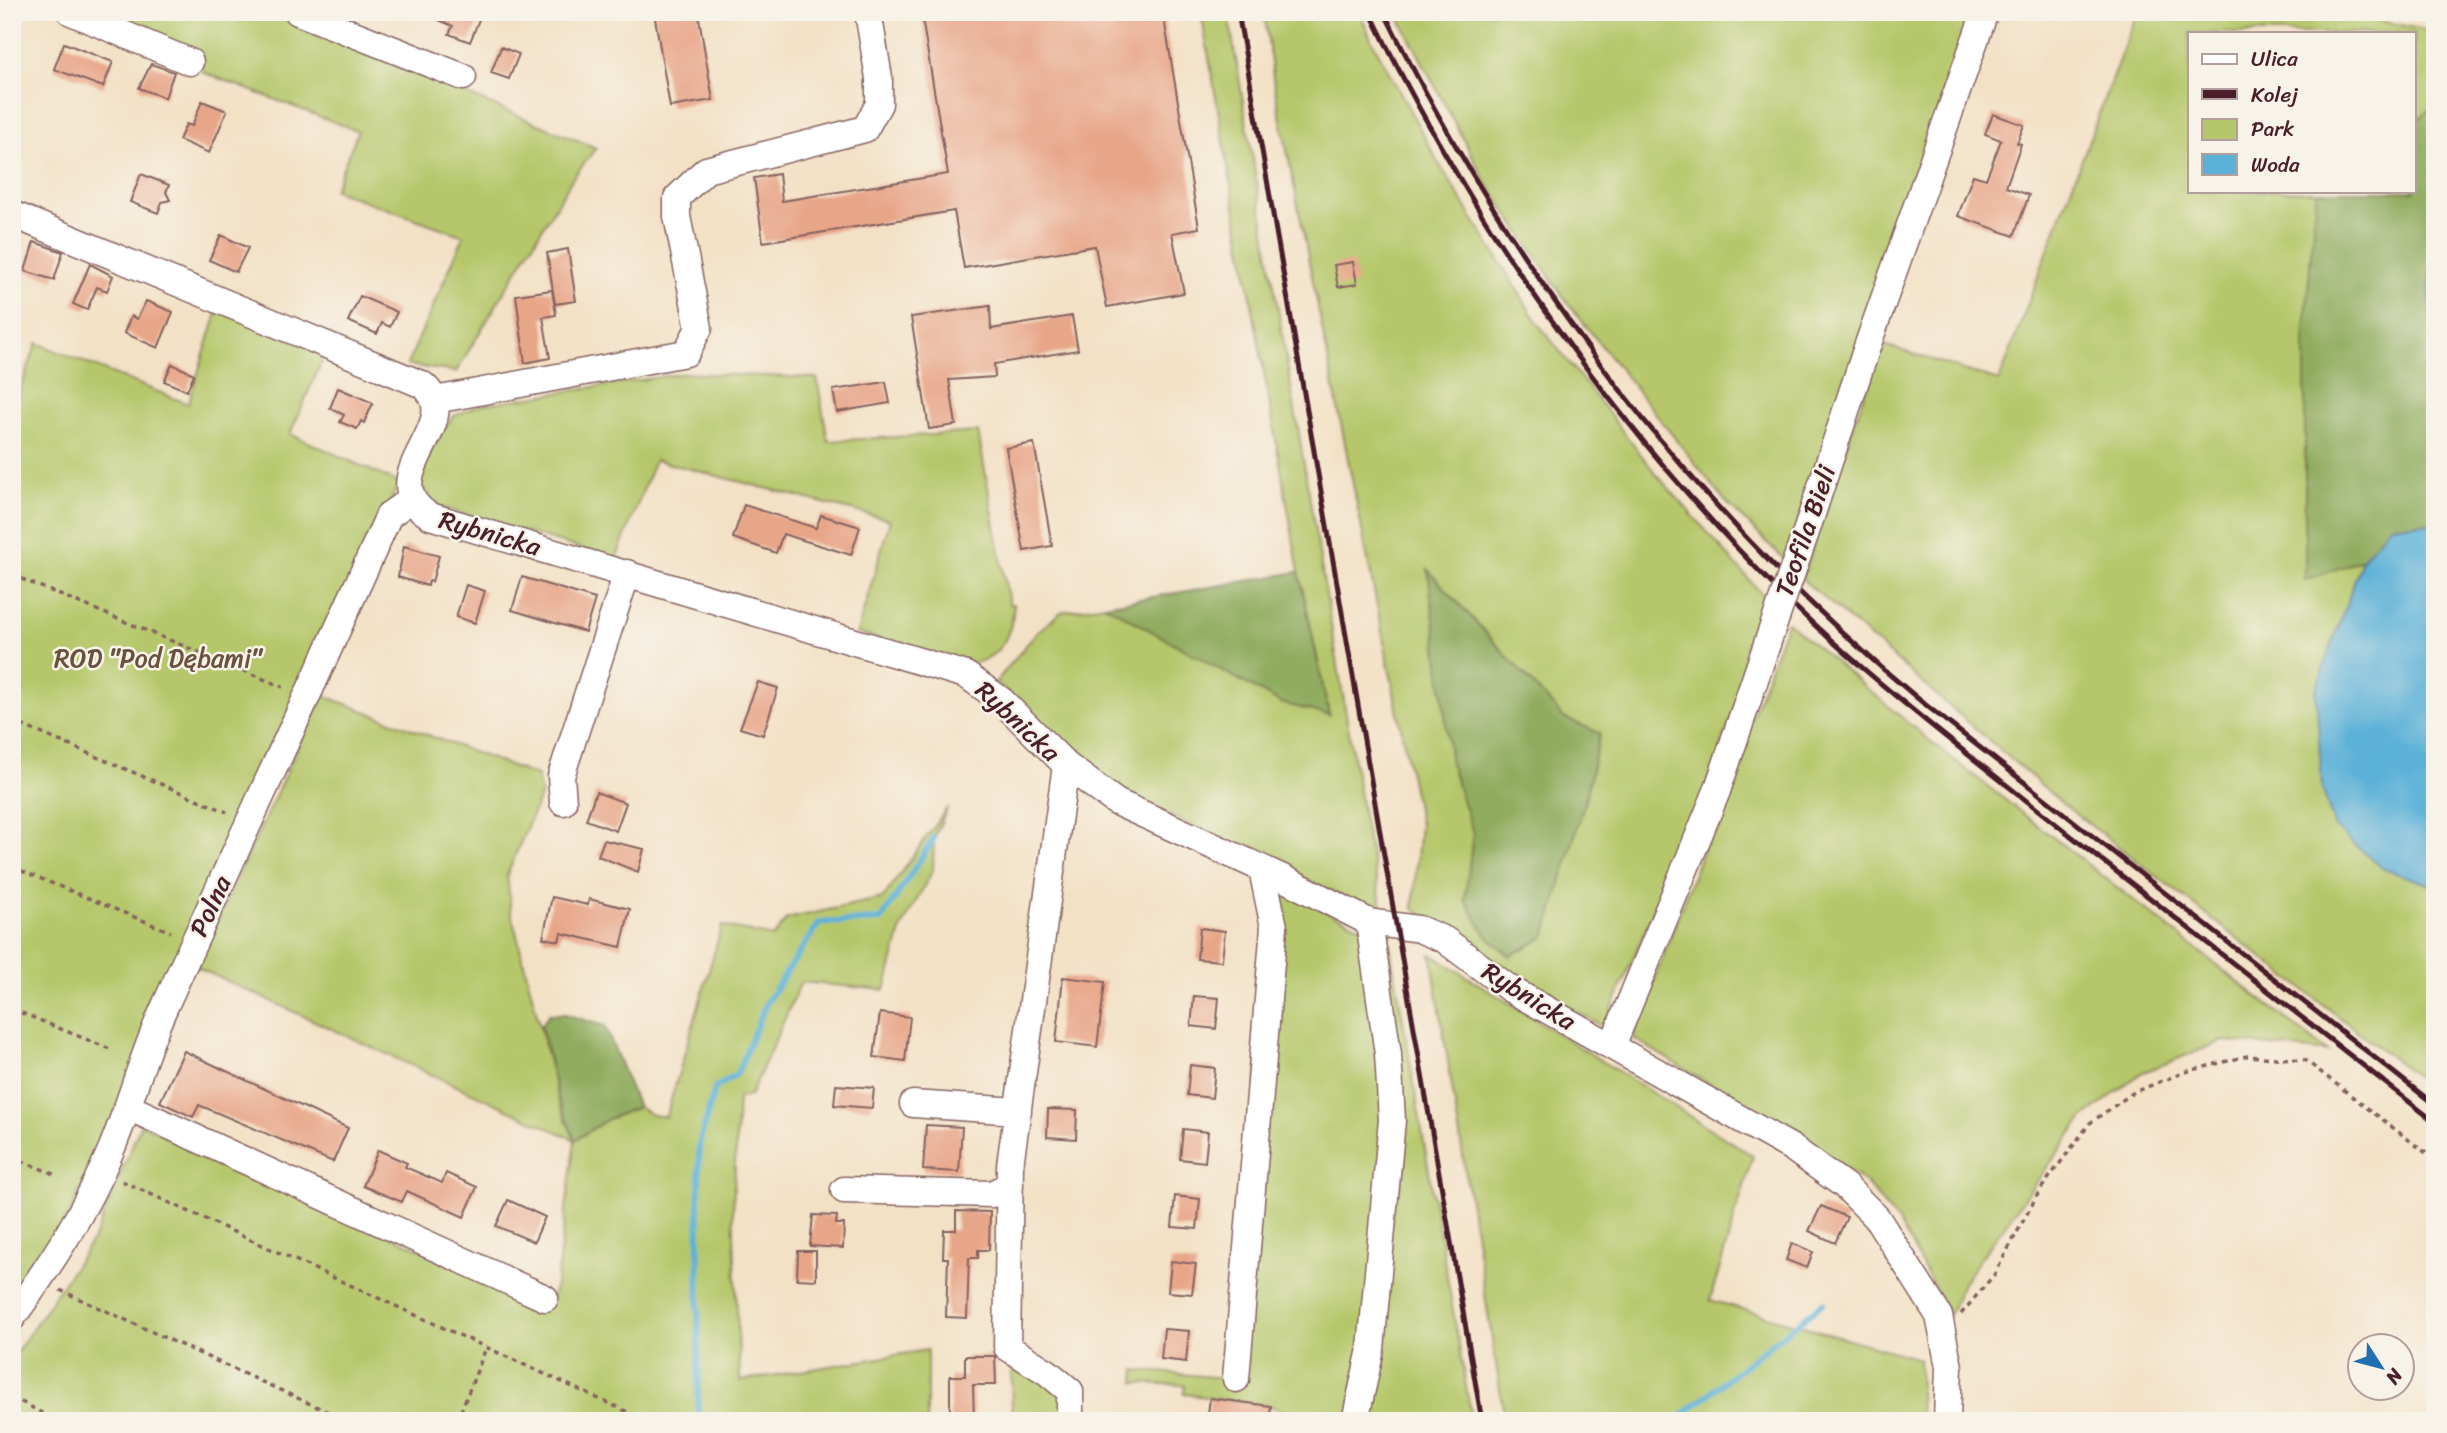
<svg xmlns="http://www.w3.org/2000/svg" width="2447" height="1433" font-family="Sriracha,sans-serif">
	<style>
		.green { fill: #b5c76a; stroke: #80734a; stroke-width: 2; fill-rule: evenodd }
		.forest { fill: #90ac5e; stroke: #6d6644; stroke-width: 2 }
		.water { fill: #5bb1d8; stroke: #526882; stroke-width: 2 }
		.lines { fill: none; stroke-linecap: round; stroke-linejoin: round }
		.stream { stroke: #5bb1d8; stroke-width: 6 }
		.building { fill: #e8a689 }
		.minor-casing { stroke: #856361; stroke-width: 29 }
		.path { stroke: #856361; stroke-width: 3.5; stroke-dasharray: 5 5; stroke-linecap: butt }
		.minor { stroke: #fff; stroke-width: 26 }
		.rail { stroke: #4a1f2b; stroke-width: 5 }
		.minor-bridge-casing { stroke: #856361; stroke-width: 29; stroke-linecap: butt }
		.minor-bridge { stroke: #fff; stroke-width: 26 }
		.labels { text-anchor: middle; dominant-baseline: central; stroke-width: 5; stroke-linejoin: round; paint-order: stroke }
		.street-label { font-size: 26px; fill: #4a1f2b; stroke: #f7f3e8 }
		.park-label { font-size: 26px; fill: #6a513e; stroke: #f7f3e8 }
	</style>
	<rect width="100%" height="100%" fill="#f7f3e8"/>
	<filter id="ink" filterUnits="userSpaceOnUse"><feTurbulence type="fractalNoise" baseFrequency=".0143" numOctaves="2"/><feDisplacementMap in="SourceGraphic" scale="14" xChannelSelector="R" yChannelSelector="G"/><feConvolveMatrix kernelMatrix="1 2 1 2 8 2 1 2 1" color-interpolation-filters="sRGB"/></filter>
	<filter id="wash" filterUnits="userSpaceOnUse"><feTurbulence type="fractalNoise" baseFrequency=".00686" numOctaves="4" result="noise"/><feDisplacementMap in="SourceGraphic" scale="28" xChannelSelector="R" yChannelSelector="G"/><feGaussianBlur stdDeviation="1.57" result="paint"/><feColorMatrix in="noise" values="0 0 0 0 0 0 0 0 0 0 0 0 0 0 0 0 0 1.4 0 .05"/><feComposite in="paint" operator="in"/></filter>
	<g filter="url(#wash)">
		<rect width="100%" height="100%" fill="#f3e1c6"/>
		<path class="green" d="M91 12H268L596 148 572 179 456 372 407 365 464 236 334 190 358 131 202 72 201 57Z
			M1201 12H1228L1364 821 1384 916 1107 786 996 682 1035 634 1061 612 1105 605 1281 703 1329 714 1299 572Z
			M1264 12H1360L1371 39 1438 162 1537 322 1657 475 1769 602 1715 766 1604 1027 1518 980 1413 908 1420 824 1274 84Z
			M1396 12H1972L1785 560 1725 501 1566 301 1486 182Z
			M2137 12H2336L2435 32V1091L2062 803 1802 579 1881 344 1999 381ZM2190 33H2414V191H2190Z
			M218 310 325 354 290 434 399 483 352 580 67 1221 12 1302V413L37 343 188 404Z
			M685 373 817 378 828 441 978 432 1009 604H1014C1012 633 1001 660 968 664L857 633 890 520 655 460 616 559 423 502 419 468 439 434 454 416 479 405Z
			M1787 622 1936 746 2328 1052 2223 1041 2141 1073 2083 1118 1964 1281 1949 1315 1900 1224 1866 1183 1827 1155 1633 1038Z
			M322 695 537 776 541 794 507 875 511 912 559 1102 575 1140 608 1119 638 1107 652 1115 666 1117 722 926 773 937 787 919 883 898 948 807 934 838 933 870 902 927 885 990 801 982 750 1096 738 1098 733 1210 740 1381 927 1350V1421H12V1359L95 1236 141 1124 549 1307 556 1284 575 1140 196 967Z
			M1271 885 1389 940 1472 1421H1311L1271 1406 1184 1394 1185 1385 1135 1383 1136 1370 1236 1379Z
			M1431 954 1753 1156 1710 1300 1919 1359 1921 1421H1505Z
			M1011 1355 1072 1380V1421H1012Z"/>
		<path class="forest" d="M2435 99V257L2429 293 2435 328V523L2390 525 2362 560 2305 580V329L2316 191H2414V123L2434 106Z
			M1428 570 1564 718 1600 733 1587 794 1545 937 1510 956 1486 935 1465 900 1473 833 1451 766Z
			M1299 572 1329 715 1281 703 1105 605Z
			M549 1014H565L605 1026 638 1107 608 1119 575 1140 559 1102 541 1026Z"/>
		<path class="water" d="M2435 241V328L2429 293Z
			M2435 523V886L2384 869 2335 828 2322 788 2316 690 2362 560 2390 525Z"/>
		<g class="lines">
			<path class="stream" d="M701 1421 698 1410 699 1144 715 1088 737 1074 766 1003 819 923 881 920 934 838
				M1675 1421 1823 1303"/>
		</g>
		<g id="blocks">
			<path class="building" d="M420 12H482L470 42 449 34 453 26Z
				M654 12H698L713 100 670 107Z
				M921 12H1163L1199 228 1172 233 1184 293 1107 307 1095 246 964 268 954 211 763 242 754 178 779 174 782 201 948 174Z
				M64 43 113 62 103 87 54 69Z
				M501 47 519 54 509 79 491 73Z
				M151 64 174 72 165 98 139 88Z
				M202 101 227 111 209 153 179 140 186 124 192 126Z
				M1993 114 2024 125 2017 143 2021 144 2006 187 2029 195 2014 236 1958 216 1973 175 1986 179 2001 140 1985 134Z
				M141 174 169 185 166 192 170 200 162 202 158 213 130 202Z
				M221 235 248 248 236 272 209 260Z
				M34 242 63 252 54 280 25 271Z
				M568 249 576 301 555 304 547 253Z
				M1353 262 1357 284 1338 287 1334 265Z
				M90 264 113 276 107 291 97 287 87 310 73 304Z
				M552 290 556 315 543 317 550 358 525 363 516 295Z
				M360 296 397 312 390 327 382 323 377 334 348 321Z
				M146 301 173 312 158 348 124 333 131 316 137 319Z
				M990 306 991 329 1072 316 1078 350 994 364 995 377 949 380 956 425 929 429 911 317Z
				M172 364 194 374 187 391 164 381Z
				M886 382 890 403 837 412 833 390Z
				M338 388 373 403 364 423 361 421 357 429 340 422 344 415 330 408Z
				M1034 443 1052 546 1024 551 1006 448Z
				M744 505 816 528 821 515 860 527 851 555 783 534 776 553 733 538Z
				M404 546 439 556 432 582 429 581 428 586 398 577Z
				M522 577 595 599 585 632 512 610Z
				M466 585 485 591 475 623 456 617Z
				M758 682 778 688 763 735 740 728Z
				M596 792 626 803 616 831 586 820Z
				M604 840 644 849 638 872 598 856Z
				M552 897 588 905 589 899 630 909 621 947 561 933 559 941 543 938Z
				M1200 928 1225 931 1222 961 1197 959Z
				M1063 977 1105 982 1097 1047 1056 1042Z
				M1194 996 1219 998 1216 1029 1191 1026Z
				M880 1013 910 1017 905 1061 874 1057Z
				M184 1051 348 1128 333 1162 199 1105 193 1117 160 1102Z
				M1190 1065 1215 1068 1212 1098 1187 1095Z
				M836 1085 874 1088 872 1108 834 1105Z
				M1048 1109 1077 1110 1076 1139 1047 1137Z
				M926 1125 962 1127 959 1172 923 1170Z
				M1183 1129 1208 1132 1205 1162 1180 1159Z
				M378 1150 407 1163 405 1167 442 1183 446 1173 477 1187 464 1217 407 1191 402 1202 363 1186Z
				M1175 1196 1200 1199 1197 1229 1172 1227Z
				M508 1200 545 1217 534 1242 496 1226Z
				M1821 1206 1847 1217 1835 1243 1809 1231Z
				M956 1211 990 1212 989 1250H978V1258H969L967 1318 946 1317 948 1258H943L944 1230H956Z
				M813 1215 837 1216 836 1224H844L843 1248 810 1246Z
				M1792 1243 1813 1252 1807 1268 1786 1260Z
				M798 1251H816V1280L797 1279Z
				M1171 1261 1196 1264 1192 1294 1168 1292Z
				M1164 1329 1189 1331 1186 1362 1161 1359Z
				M965 1356H995L996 1385H973L974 1421H950V1376H965Z
				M1210 1398 1271 1406 1269 1421H1207Z"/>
		</g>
	</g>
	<g filter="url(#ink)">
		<use href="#blocks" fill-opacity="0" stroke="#856361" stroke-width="2"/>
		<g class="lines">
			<g class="minor-casing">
				<path id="minor" d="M71 12 190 62
					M298 12 463 77
					M12 214 423 385C469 423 368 478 430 516L966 675 1001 700 1066 765 1116 802 1283 878 1369 922 1419 929 1445 940 1510 989 1792 1148 1845 1186 1877 1218 1939 1316 1949 1367 1947 1421
					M435 400 686 353 699 328 677 216V198L706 170 865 129 879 104V78L868 12
					M1805 535 1867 347 1985 12
					M1066 765 1010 1165 1007 1347 1047 1372 1070 1391V1421
					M563 802 561 776 627 573
					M1612 1046 1717 791 1768 641
					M913 1104 1018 1111
					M128 1107 545 1298
					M844 1190 992 1194 1010 1185
					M12 1318C51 1264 85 1212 111 1150 131 1103 143 1053 165 1006 239 842 316 679 389 515L412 499
					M1236 1379 1274 927 1262 869
					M1355 1421 1371 1349 1392 1120 1388 1054 1369 922"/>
			</g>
			<path class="path" d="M12 575 283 687
				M12 721 227 812
				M12 867 171 932
				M12 1009 110 1049
				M12 1157 54 1174
				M122 1181 643 1419
				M60 1290 348 1421
				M1961 1314 1994 1275 2040 1190 2090 1123 2134 1092 2185 1072 2247 1056 2305 1060 2435 1160
				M12 1397 57 1421
				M457 1421 486 1348"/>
			<use href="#minor" class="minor"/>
			<path class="rail" d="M1238 12 1482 1421
				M1370 12C1469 218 1616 430 1779 591 1868 679 1968 754 2066 832 2189 928 2312 1025 2435 1122
				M1384 12C1514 275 1695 515 1922 702L2435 1105"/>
			<g class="minor-bridge-casing">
				<path id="minor-bridge" d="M1768 641 1805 535"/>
			</g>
			<use href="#minor-bridge" class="minor-bridge"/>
		</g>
	</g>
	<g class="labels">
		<g class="street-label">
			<text transform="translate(1805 531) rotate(-71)">Teofila Bieli</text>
			<text transform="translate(490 533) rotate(16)">Rybnicka</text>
			<text transform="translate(1018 721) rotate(43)">Rybnicka</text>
			<text transform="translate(210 906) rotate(-65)">Polna</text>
			<text transform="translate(1529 996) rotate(32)">Rybnicka</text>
		</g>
		<g class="park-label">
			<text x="158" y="658">ROD "Pod Dębami"</text>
		</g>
	</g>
	<rect width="2447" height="1433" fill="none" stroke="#f7f3e8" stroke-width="42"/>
	<rect x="2188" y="32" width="228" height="161" fill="#f7f3e8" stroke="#b29e9c" stroke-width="2"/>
	<rect x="2202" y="54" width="35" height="10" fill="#ffffff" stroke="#b29e9c" stroke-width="2"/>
	<text x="2251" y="66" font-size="21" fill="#4a1f2b">Ulica</text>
	<rect x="2202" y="89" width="35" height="10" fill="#4a1f2b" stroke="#b29e9c" stroke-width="2"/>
	<text x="2251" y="102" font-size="21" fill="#4a1f2b">Kolej</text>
	<rect x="2202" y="119" width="35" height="21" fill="#b5c76a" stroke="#b29e9c" stroke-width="2"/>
	<text x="2251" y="136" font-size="21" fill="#4a1f2b">Park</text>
	<rect x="2202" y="154" width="35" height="21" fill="#5bb1d8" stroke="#b29e9c" stroke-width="2"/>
	<text x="2251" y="172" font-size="21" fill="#4a1f2b">Woda</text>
	<g transform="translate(2381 1367) rotate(126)"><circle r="33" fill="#f7f3e8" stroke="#b29e9c" stroke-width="2"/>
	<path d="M0-5L12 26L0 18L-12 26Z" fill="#1f6fb2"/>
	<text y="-10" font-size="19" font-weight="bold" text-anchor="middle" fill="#4a1f2b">N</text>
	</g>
</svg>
